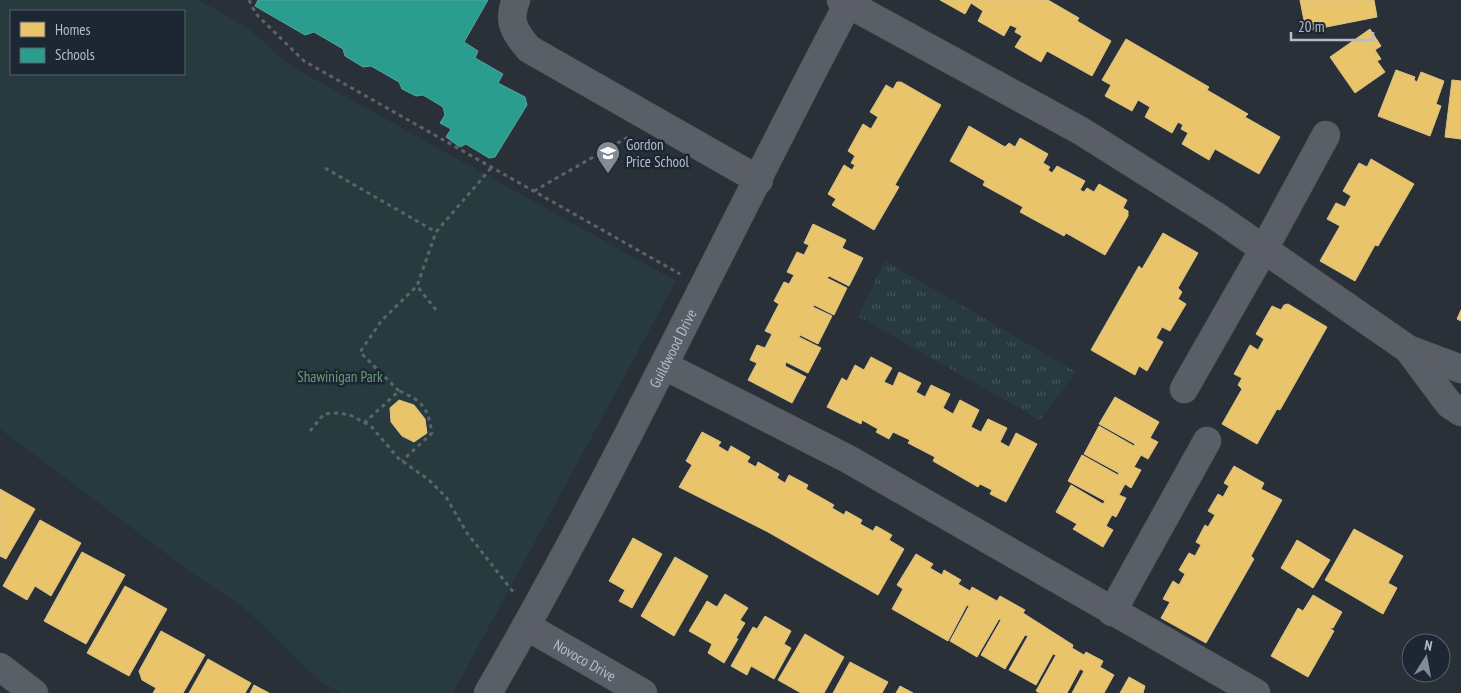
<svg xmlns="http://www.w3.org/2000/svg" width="1461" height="693" font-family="'PT Sans Narrow',sans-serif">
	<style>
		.grass { fill: url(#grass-tufts) }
		.park { fill: #273a3e; fill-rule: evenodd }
		.homes { fill: #e9c46a; stroke: #d9c286 }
		.schools { fill: #2a9d8f; stroke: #53a6a0 }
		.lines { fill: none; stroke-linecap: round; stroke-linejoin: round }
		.minor-casing { stroke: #484c53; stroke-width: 29 }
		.path { stroke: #5d636a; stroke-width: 3; stroke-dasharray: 4 4; stroke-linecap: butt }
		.minor { stroke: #5a5e66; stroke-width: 28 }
		.labels { text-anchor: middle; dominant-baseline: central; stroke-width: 5; stroke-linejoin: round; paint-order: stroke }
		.poi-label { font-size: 15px; fill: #b4bcc9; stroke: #1d2633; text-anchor: start }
		.street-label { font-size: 15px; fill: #b4bcc9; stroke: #1d2633 }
		.park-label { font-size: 15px; fill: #6b9a76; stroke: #1d2633 }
	</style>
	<defs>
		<pattern id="grass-tufts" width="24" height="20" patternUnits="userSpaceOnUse" patternTransform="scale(1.25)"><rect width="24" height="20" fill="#273a3e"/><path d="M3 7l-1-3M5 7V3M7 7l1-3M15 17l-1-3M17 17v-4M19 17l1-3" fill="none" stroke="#445559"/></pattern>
	</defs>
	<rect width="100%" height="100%" fill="#2a3038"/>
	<path class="grass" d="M885 261 1076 372 1040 420 858 316Z"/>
	<path class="park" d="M0 0H199L249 29 291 66 676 281 453 693H341L321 682 243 607 192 573 0 429ZM11 11H184V74H11Z"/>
	<path class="homes" d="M940 0H1048L1079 18 1077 21 1111 41 1092 76 1047 51 1041 62 1015 47 1022 36 1015 32 1017 28 1010 25 1004 36 978 21 983 11 971 3 965 14Z
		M1300 0H1374L1377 17 1306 31Z
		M1370 29 1381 46 1375 50 1381 59 1377 61 1385 72 1355 93 1330 57Z
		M1126 39 1209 87 1207 90 1248 114 1245 117 1280 137 1259 174 1215 149 1209 160 1182 144 1188 133 1181 129 1183 125 1178 122 1172 133 1145 117 1150 107 1138 100 1132 111 1105 96 1111 85 1102 80Z
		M1396 70 1415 77 1414 80 1417 82 1421 72 1444 81 1436 104 1441 106 1430 136 1378 116Z
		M1452 80 1461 81V139L1445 137Z
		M897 82H901L941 105 895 185 899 187 874 230 832 205 836 199 828 194 844 165 852 170 855 165 851 163 855 156 848 151 863 124 871 129 878 117 870 112 886 85 893 89Z
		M969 126 1005 147 1009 143 1015 147 1020 138 1048 154 1043 163 1050 167 1048 170 1052 173 1057 166 1085 181 1080 190 1084 192 1087 188 1094 192 1099 184 1127 200 1123 208 1128 211V216L1105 255 1066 233 1064 236 1020 212 1023 207 983 185 985 181 950 161Z
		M1371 159 1414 184 1378 246 1375 245 1355 281 1320 261 1340 226 1327 219 1336 203 1345 207 1351 196 1343 191 1359 163 1367 167Z
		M813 224 846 240 842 248 863 258 849 286 829 276 827 278 847 288 834 315 814 305 813 307 832 316 818 344 800 335 799 337 821 348 808 373 786 362 785 366 806 377 792 403 748 380 757 363 750 360 757 345 765 348 772 334 765 331 779 304 774 301 784 282 789 284 794 275 787 272 797 252 804 255 809 245 804 243Z
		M1163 233 1198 253 1178 288 1182 292 1178 299 1186 304 1170 331 1162 327 1156 338 1163 342 1147 371 1139 366 1135 375 1091 350 1139 266 1142 269Z
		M1288 304 1327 327 1280 410 1277 409 1257 444 1222 424 1242 389 1238 385 1242 378 1234 374 1250 345 1258 350 1264 339 1256 334 1272 306 1281 310 1284 305Z
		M1461 310V321L1457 319Z
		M871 357 892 368 884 382 893 386 899 372 921 383 916 392 925 397 931 385 950 394 943 408 953 414 960 400 979 410 971 427 981 432 988 419 1007 428 1000 442 1009 447 1016 433 1037 444 1006 502 990 494 992 490 980 484 978 487 933 461 935 457 908 443 910 440 893 432 889 439 876 432 878 429 862 420 861 424 827 407 842 378 847 381 855 365 864 370Z
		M1115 397 1159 422 1150 438 1158 442 1148 459 1141 455 1134 467 1141 470 1131 488 1125 484 1119 495 1126 498 1116 517 1112 515 1106 526 1113 530 1103 547 1073 529 1077 524 1056 512 1071 485 1103 504 1105 501 1068 481 1082 455 1118 475 1119 473 1084 454 1099 426 1134 446 1135 444 1099 424Z
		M399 400 414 405 425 419 427 433 414 442 402 436 391 422 390 408Z
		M702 432 721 442 718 446 728 452 731 446 750 457 747 462 756 467 758 462 779 474 777 478 785 483 789 475 808 485 806 489 834 505 832 508 844 515 846 511 862 520 860 524 873 531 876 526 892 535 889 540 904 549 878 595 768 532 679 487 692 465 686 461Z
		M1234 466 1264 483 1261 489 1282 500 1251 556 1254 559 1206 643 1161 618 1170 602 1163 599 1173 581 1179 585 1185 574 1179 570 1189 553 1195 556 1201 545 1196 542 1205 525 1208 527 1215 515 1208 511 1218 494 1223 497 1229 486 1224 483Z
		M0 489 35 509 6 559 0 556Z
		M40 520 81 543 51 596 35 586 27 600 3 586Z
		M1354 529 1403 556 1388 583 1397 588 1383 614 1325 580Z
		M633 538 662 554 632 608 619 601 625 590 609 581Z
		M1297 540 1330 560 1313 588 1281 568Z
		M82 552 125 575 86 644 44 621Z
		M916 554 933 564 930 568 942 575 944 570 961 580 958 584 970 591 972 587 997 601 1000 596 1025 610 1023 613 1073 645 1072 648 1084 655 1086 652 1103 661 1100 667 1114 675 1104 693H1072L1084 671 1080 669 1067 693H1040L1036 691 1056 655 1053 654 1036 685 1009 670 1028 636 1025 635 1005 669 981 655 1001 620 999 619 977 657 950 641 969 606 967 605 948 641 892 609 903 589 897 585Z
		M675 557 708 576 674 636 641 616Z
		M125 586 167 609 129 676 87 653Z
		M725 594 748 608 740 620 745 623 736 638 738 639 724 663 708 653 712 644 689 631 707 601 717 607Z
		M1313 595 1342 612 1333 628H1329L1334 631 1308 677 1271 656 1298 608 1303 611Z
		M765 616 791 631 784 644 791 648 774 679 751 666 747 675 731 666 753 627 757 629Z
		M161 631 205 655 183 693H153L156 688 142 680 139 671Z
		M805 634 844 657 824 693H801L778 680Z
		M208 659 251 683 245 693H189Z
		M850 662 888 682 882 693H833Z
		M1129 677 1145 686 1143 693H1120Z
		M254 685 269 693H250Z
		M900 686 913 693H896Z"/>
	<path class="schools" d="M258 0H488L464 42 478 51 475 58 503 74 498 83 525 97 527 105 495 157 489 158 466 144 460 147 446 137 451 129 440 123 445 115 443 107 423 95 416 96 402 89 399 82 371 66 363 67 345 56 343 49 314 32 305 35 255 6Z"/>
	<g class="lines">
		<g class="minor-casing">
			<g id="minor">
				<path d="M516 0C507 21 515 33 529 49L759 180"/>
				<path d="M841 0 1081 131 1216 216 1408 349 1461 369"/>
				<path d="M1408 349 1449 404 1461 412"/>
				<path d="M665 366 848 459 1256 693"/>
				<path d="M1184 389 1264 249 1326 135"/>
				<path d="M1112 612 1207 441"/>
				<path id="s1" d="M526 626 643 693"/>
				<path d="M0 667 34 693"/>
				<path id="s2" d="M488 693C619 467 728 230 850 0"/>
			</g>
		</g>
		<path class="path" d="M249 0 256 14 304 61 680 274
			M325 168 436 232
			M534 191 628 137
			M436 310 417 286 436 232 492 167
			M399 391 360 352 382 320 417 286
			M364 423 399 391C423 401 428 408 432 433L402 461
			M310 431 324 414 339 413 350 415 371 426 398 458 429 480 446 497 467 533 514 593"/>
		<use href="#minor" class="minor"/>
	</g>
	<defs>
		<g id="school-pin" transform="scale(1.25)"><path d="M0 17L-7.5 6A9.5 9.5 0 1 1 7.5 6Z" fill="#848b96" stroke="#1d2633"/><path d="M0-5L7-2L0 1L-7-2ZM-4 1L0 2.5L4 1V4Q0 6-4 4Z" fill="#fff"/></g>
	</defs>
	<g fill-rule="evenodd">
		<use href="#school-pin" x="608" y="153"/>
	</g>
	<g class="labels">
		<g class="poi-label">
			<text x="626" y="144">Gordon<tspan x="626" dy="17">Price School</tspan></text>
		</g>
		<g class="street-label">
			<text stroke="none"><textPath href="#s2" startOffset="391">Guildwood Drive</textPath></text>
			<text stroke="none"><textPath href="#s1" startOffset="68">Novoco Drive</textPath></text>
		</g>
		<g class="park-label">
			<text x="340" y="376">Shawinigan Park</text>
		</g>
	</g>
	<rect x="10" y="10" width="175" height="65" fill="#1d2633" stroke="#59626f"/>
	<rect x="20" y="22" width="25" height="15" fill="#e9c46a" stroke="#59626f"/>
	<text x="55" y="35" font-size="15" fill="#b4bcc9">Homes</text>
	<rect x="20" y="48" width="25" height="15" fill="#2a9d8f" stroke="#59626f"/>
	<text x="55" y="60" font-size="15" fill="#b4bcc9">Schools</text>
	<g transform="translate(1426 658) rotate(11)"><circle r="24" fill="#1d2633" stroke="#59626f"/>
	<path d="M0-4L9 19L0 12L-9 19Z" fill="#848b96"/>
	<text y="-8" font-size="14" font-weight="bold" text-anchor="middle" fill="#b4bcc9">N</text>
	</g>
	<path d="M1291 32v8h82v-8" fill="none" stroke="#b4bcc9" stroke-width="2.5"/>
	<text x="1298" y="32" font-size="15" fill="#b4bcc9" stroke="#1d2633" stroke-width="4" paint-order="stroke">20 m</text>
</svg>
